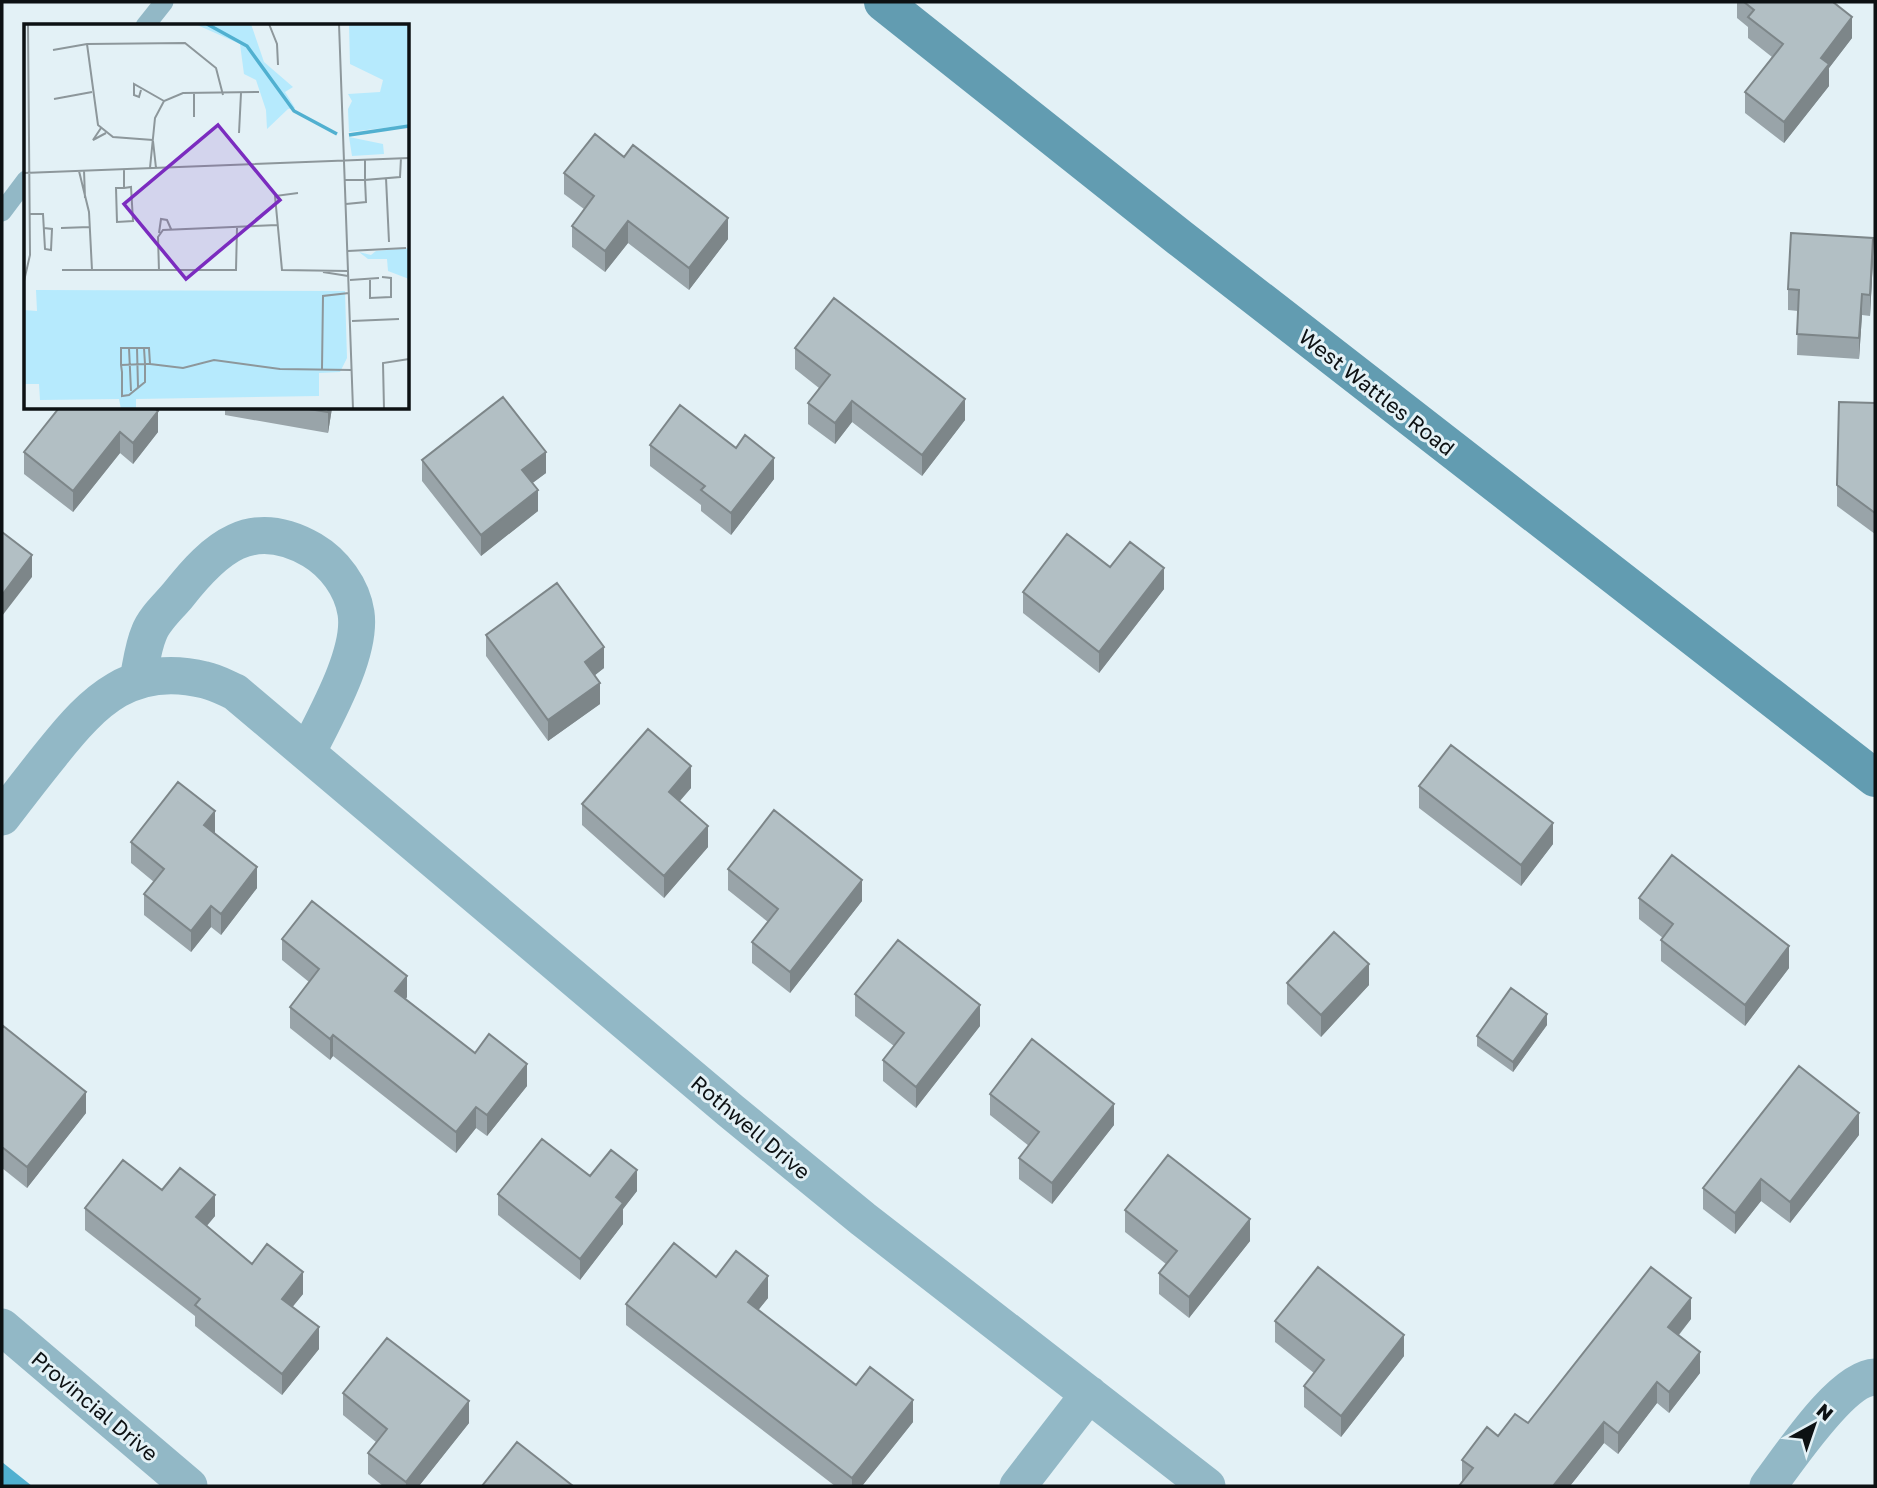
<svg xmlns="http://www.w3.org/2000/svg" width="1877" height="1488" font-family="'Golos Text',sans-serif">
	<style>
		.water { fill: #51b0d0 }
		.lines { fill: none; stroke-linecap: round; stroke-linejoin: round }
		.lane { stroke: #92b8c6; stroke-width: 19 }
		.street { stroke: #92b8c6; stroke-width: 37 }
		.secondary { stroke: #629cb1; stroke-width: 38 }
		.wall { fill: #99a4a9 }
		.shaded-wall { fill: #7d8689 }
		.building { fill: #b2bfc4; stroke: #7d8689; stroke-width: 2 }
		.labels { text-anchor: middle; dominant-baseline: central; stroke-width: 6; stroke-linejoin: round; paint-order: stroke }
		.street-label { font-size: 21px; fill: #0d1113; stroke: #e3f1f6 }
		.inset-river { fill: none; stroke: #51b0d0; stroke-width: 3.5 }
		.inset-road { fill: none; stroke: #8d979b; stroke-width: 2 }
		.view { fill: #7b2cbf; fill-opacity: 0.15; stroke: #7b2cbf; stroke-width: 3.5 }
		.inset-edge { fill: none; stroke: #0d1113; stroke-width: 3.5 }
	</style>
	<rect width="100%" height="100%" fill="#e3f1f6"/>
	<path class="water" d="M2 1462 32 1486H2Z"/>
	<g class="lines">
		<path class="lane" d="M145 26 164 2
			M2 212 26 180"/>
		<path class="street" d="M138 679C141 665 143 647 149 633 154 619 169 606 178 595 215 548 251 515 312 550 334 563 352 587 356 613 362 653 325 717 307 753
			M2 817C18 796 35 774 52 753 94 700 132 662 205 680 215 682 226 688 235 692L731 1111 863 1219 1207 1486
			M2 1327 189 1486
			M1018 1486 1089 1394
			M1768 1486C1789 1459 1841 1378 1875 1377"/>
		<path class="secondary" d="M883 2 1180 238 1875 778"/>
	</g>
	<path class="wall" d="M1737 2H1833L1852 38 1829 68V86L1784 143 1745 113V92L1772 57 1748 38V27L1737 18Z
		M564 173 728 239 689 290 628 243 605 272 572 247V226L584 209 564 194Z
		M1873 259 1870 316 1862 315 1859 359 1797 355 1798 311 1788 310V289Z
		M795 348 965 420 922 476 852 422 835 444 808 424V403L819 388 795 369Z
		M1875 403V534L1837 506V485Z
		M59 408 158 432 133 464 120 453 73 512 24 474V452Z
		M225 408H332L328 433 225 415Z
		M650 445 774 479 731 535 701 511V505L650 466Z
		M422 460 546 473 532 483 538 511 481 556 422 481Z
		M1110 567 1164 589 1099 673 1023 613V592Z
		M486 635 604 668 595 675 600 704 548 741 486 656Z
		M1419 786 1553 844 1521 886 1419 808Z
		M691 788 680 801 708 847 664 898 582 825V804Z
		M215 832V833L257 888 221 935 211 927 191 952 144 915V894L154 882 131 863V842Z
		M728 869 862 901 790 993 752 963V942L768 922 728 890Z
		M1639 898 1789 968 1745 1026 1661 961V940L1663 938 1639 919Z
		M282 939 407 997 406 999 475 1053 527 1086 487 1136 476 1128 456 1153 333 1056 330 1060 290 1028V1007L309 982 282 960Z
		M1287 983 1369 985 1321 1037 1287 1004Z
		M855 994 980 1026 916 1108 883 1081V1060L894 1046 855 1016Z
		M2 1025 86 1113 27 1188 2 1168Z
		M1547 1025 1513 1072 1477 1046V1036Z
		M990 1094 1114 1125 1052 1204 1019 1179V1158L1029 1146 990 1115Z
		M1859 1135 1790 1223 1761 1201 1735 1234 1703 1209V1188Z
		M590 1176 637 1191 623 1209V1224L580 1280 498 1215V1194Z
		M162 1190 215 1216 207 1226 252 1264 303 1294 292 1307 319 1349 282 1395 195 1326V1316L85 1230V1208Z
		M1125 1210 1250 1241 1189 1318 1159 1294V1273L1166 1264 1125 1232Z
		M716 1277 768 1298 758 1310 856 1385 913 1422 862 1486H835L626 1325V1304Z
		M1691 1319 1679 1335 1700 1373 1669 1413 1657 1403 1618 1454 1604 1443 1570 1486H1459L1462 1481V1460L1498 1436 1528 1423Z
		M1275 1321 1404 1356 1341 1437 1304 1407V1386L1314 1373 1275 1342Z
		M343 1393 469 1423 419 1486H383L368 1474V1453L376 1442 343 1415Z"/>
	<path class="shaded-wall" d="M1852 17V38L1829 68V86L1784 143V122L1821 58Z
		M728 218V239L689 290V268Z
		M628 221V243L605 272V251Z
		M1873 238V259L1870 316V295Z
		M1862 294V315L1859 359V338Z
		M965 399V420L922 476V455Z
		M852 401V422L835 444V423Z
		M329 408H332L328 433V412Z
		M158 411V432L133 464V443Z
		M120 432V453L73 512V491Z
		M546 452V473L522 491V470Z
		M774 458V479L731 535V513Z
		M538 490V511L481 556V535Z
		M32 555V577L2 616V595Z
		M1164 568V589L1099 673V652Z
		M604 647V668L585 683V662Z
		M600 683V704L548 741V720Z
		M691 766V788L669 813V792Z
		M215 811V832L204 846V825Z
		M1553 823V844L1521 886V865Z
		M708 826V847L664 898V876Z
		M257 867V888L221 935V914Z
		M862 880V901L790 993V972Z
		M211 906V927L191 952V931Z
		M1789 946V968L1745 1026V1005Z
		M1369 964V985L1321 1037V1015Z
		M407 976V997L395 1012V991Z
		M980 1005V1026L916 1108V1087Z
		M1547 1014V1025L1513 1072V1062Z
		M333 1035V1056L330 1060V1039Z
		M527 1064V1086L487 1136V1115Z
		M86 1092V1113L27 1188V1167Z
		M1114 1104V1125L1052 1204V1183Z
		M476 1107V1128L456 1153V1132Z
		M1859 1113V1135L1790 1223V1202Z
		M637 1170V1191L623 1209V1224L580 1280V1259L616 1197Z
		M1761 1179V1201L1735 1234V1213Z
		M215 1195V1216L196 1238V1217Z
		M1250 1219V1241L1189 1318V1297Z
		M303 1272V1294L282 1320V1299Z
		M768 1276V1298L748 1323V1302Z
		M1691 1298V1319L1668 1348V1327Z
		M319 1327V1349L282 1395V1374Z
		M1404 1335V1356L1341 1437V1416Z
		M1700 1352V1373L1669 1413V1392Z
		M1657 1382V1403L1618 1454V1433Z
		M913 1400V1422L862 1486H852V1478Z
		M469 1401V1423L419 1486H406V1482Z
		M1604 1422V1443L1570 1486H1553Z"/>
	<path class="building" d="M1744 2H1833L1852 17 1821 58 1829 64 1784 122 1745 92 1783 44 1748 17 1754 10Z
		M595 134 624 157 633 145 728 218 689 268 628 221 605 251 572 226 594 196 564 173Z
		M1791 233 1873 238 1870 295 1862 294 1859 338 1797 334 1799 290 1788 289Z
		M834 298 965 399 922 455 852 401 835 423 808 403 830 375 795 348Z
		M503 397 546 452 522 470 538 490 481 535 422 460Z
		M1839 402 1875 403V513L1837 485Z
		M680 405 736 448 745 435 774 458 731 513 701 490 705 486 650 445Z
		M59 408H154L158 411 133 443 120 432 73 491 24 452Z
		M303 408H329L328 412Z
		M2 532 32 555 2 595Z
		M1067 534 1110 567 1130 542 1164 568 1099 652 1023 592Z
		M557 583 604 647 585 662 600 683 548 720 486 635Z
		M648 729 691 766 669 792 708 826 664 876 582 804Z
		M1451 745 1553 823 1521 865 1419 786Z
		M178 782 215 811 204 825 257 867 221 914 211 906 191 931 144 894 164 869 131 842Z
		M774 810 862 880 790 972 752 942 778 909 728 869Z
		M1672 855 1789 946 1745 1005 1661 940 1673 924 1639 898Z
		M312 901 407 976 395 991 475 1053 489 1034 527 1064 487 1115 476 1107 456 1132 333 1035 330 1039 290 1007 319 969 282 939Z
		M1334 932 1369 964 1321 1015 1287 983Z
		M898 940 980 1005 916 1087 883 1060 904 1033 855 994Z
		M1511 988 1547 1014 1513 1062 1477 1036Z
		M2 1025 86 1092 27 1167 2 1147Z
		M1032 1039 1114 1104 1052 1183 1019 1158 1039 1132 990 1094Z
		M1799 1066 1859 1113 1790 1202 1761 1179 1735 1213 1703 1188Z
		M542 1139 590 1176 611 1150 637 1170 616 1197 623 1203 580 1259 498 1194Z
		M1168 1155 1250 1219 1189 1297 1159 1273 1177 1251 1125 1210Z
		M123 1160 162 1190 180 1168 215 1195 196 1217 252 1264 267 1244 303 1272 282 1299 319 1327 282 1374 195 1305 200 1299 85 1208Z
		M674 1243 716 1277 736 1251 768 1276 748 1302 856 1385 870 1367 913 1400 852 1478 626 1304Z
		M1318 1267 1404 1335 1341 1416 1304 1386 1324 1360 1275 1321Z
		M1651 1267 1691 1298 1668 1327 1700 1352 1669 1392 1657 1382 1618 1433 1604 1422 1553 1486H1459L1473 1468 1462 1460 1487 1427 1498 1436 1515 1414 1528 1423Z
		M387 1338 469 1401 406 1482 368 1453 387 1429 343 1393Z
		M517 1442 573 1486H482Z"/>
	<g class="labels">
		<g class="street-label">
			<text transform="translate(1377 392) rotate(38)">West Wattles Road</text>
			<text transform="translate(751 1127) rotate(40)">Rothwell Drive</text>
			<text transform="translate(95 1406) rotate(40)">Provincial Drive</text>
		</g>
	</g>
	<g transform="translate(24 24)">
		<rect width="385" height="385" fill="#e3f1f6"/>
		<path d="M171 0H227L240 38 269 63 261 68 271 84 264 85 243 105 242 86 232 56 220 50 216 20ZM325 0H385V101L325 108 324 85 328 77 324 70 356 68 359 56 326 40ZM325 113 359 120 360 130 328 132ZM385 224V255L364 247 363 235H344L335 228 347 231 352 227ZM12 266 321 267 323 334 316 348 295 349V372L112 375V385H97L95 375 16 376 15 360H0V286L13 287Z" fill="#b6eafd"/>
		<path class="inset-river" d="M183 0 223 22 270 87 313 110M325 111 385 102"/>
		<path class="inset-road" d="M245 0 253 20 254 41M315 0 329 385M63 20 74 101 89 113 129 116M29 26 63 20 161 19 192 44 199 71M117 66 115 73 110 71V60L140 77M170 70V93M30 75 68 68M77 104 69 116 82 109M215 109 217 69M129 117 132 144M126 144 131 94 140 77 159 69 235 68M100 145V164H92L93 198 109 197 107 163 100 164M60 146 61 174M55 147 65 188 68 246M0 149 385 134M362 154 365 218M321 156H341V135M274 169 251 172 258 246 324 247M322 180 342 178 341 156 376 153 377 134M5 190H19L21 225 27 226 28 205 20 204M37 204 66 203M135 209 137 195 143 196 147 205M324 227 382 224M38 246H212L213 204M135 247 134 213 139 206 253 201M299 248 324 252M346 255V274L367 273V254L358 253M326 256 355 254M0 257 6 231 4 0M328 297 375 295M105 324 107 367M113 324 114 363M126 340 159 344 190 336 256 345 328 346M97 341 121 340H126L125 324H97V341L98 348V372L105 371 121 358V340L120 324M298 345 299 272 325 269M360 385 359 339 385 335"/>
		<path class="view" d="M194 101 256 176 162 255 100 180Z"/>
		<rect width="385" height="385" class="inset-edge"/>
	</g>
	<rect width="1877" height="1488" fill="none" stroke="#0d1113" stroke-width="7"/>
	<g transform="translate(1814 1425) rotate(40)" stroke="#e3f1f6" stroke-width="5" paint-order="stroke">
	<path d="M0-5L12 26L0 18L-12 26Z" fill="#0d1113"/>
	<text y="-10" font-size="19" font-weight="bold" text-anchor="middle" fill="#0d1113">N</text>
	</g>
</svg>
